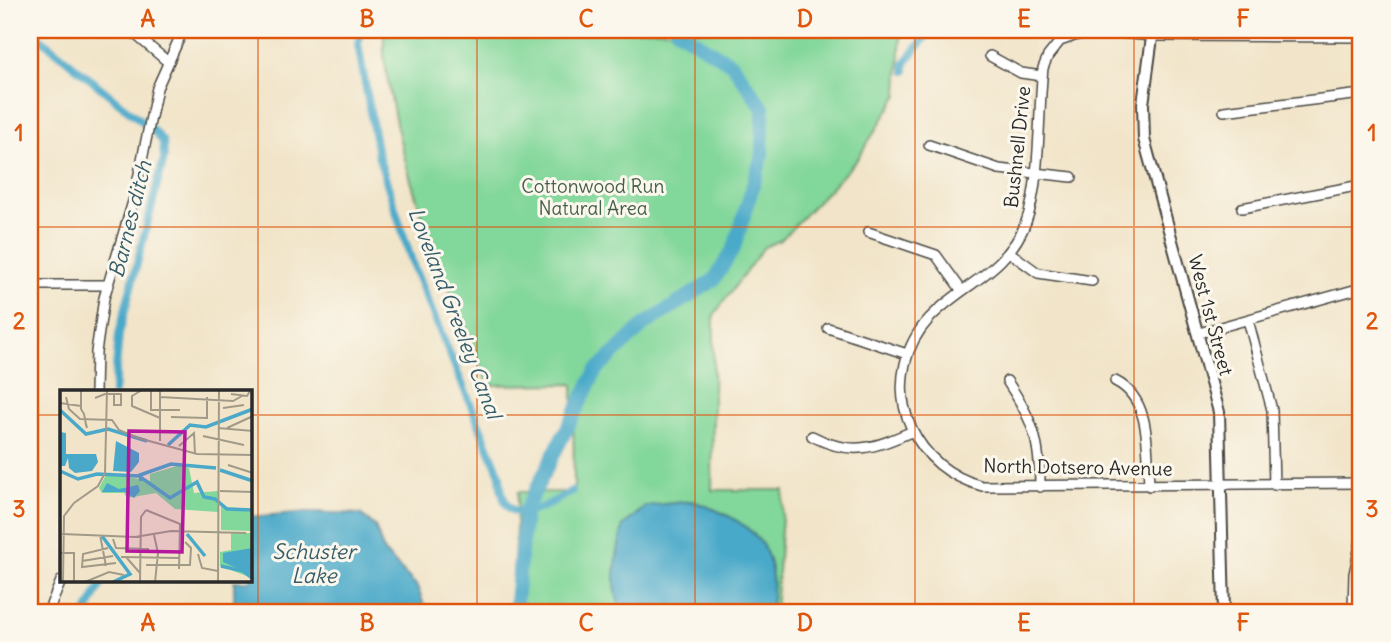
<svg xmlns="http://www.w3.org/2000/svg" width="1391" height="642" font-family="Delius,sans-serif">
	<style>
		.green { fill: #82d79a; stroke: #568162; stroke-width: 2 }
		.water { fill: #4aa9c9; stroke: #3a6a7a; stroke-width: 2 }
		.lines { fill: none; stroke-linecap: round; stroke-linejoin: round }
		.canal { stroke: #4aa9c9; stroke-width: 8 }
		.river { stroke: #4aa9c9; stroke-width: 14 }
		.minor-casing { stroke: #494743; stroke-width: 12 }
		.major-casing { stroke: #494743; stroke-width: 14 }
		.minor { stroke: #fff; stroke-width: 9 }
		.major { stroke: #fff; stroke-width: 10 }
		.grid { fill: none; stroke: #df570e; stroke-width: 2; stroke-opacity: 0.55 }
		.labels { text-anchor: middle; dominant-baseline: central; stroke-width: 6; stroke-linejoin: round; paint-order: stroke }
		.street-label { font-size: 19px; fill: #2b2b2b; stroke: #fbf7ec }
		.park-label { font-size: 19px; fill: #455f4c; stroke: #fbf7ec }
		.water-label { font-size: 21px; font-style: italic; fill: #375d6a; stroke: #fbf7ec }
		.inset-river { fill: none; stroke: #4aa9c9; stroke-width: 3.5 }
		.inset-road { fill: none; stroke: #a29a89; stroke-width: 2 }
		.view { fill: #b5179e; fill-opacity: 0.15; stroke: #b5179e; stroke-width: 3.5 }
		.inset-edge { fill: none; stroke: #2b2b2b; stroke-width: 3.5 }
		.neatline { fill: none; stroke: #df570e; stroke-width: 2.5 }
		.grid-label { font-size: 23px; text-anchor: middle; font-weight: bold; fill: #df570e }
	</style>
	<rect width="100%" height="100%" fill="#fbf7ec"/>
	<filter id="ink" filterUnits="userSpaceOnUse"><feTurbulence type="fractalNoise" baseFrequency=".0143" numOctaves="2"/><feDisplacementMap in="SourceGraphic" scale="14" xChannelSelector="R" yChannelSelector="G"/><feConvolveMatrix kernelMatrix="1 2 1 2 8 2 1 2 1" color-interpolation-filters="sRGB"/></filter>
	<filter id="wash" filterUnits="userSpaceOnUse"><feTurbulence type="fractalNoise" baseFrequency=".00686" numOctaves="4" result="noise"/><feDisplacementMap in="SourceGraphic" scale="28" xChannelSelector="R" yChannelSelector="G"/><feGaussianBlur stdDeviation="1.57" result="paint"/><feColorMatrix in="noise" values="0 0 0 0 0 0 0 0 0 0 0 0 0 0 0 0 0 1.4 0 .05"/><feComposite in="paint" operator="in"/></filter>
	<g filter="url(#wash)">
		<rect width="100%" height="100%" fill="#f1e4c8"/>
		<path class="green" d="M385 30H901L898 95 856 161 781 240 764 247 714 315 712 490H784L775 612H511L518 492H574L573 384 489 385C450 291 409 198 391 98 387 75 381 53 385 30Z"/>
		<path class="water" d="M692 501C752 521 782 545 770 612H622C609 584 617 555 623 526L646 506Z
			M308 512 360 514 375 526 384 552 417 586 424 605C439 609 467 607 475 612H228L234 606V581H250V517Z"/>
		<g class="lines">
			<path class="canal" d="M30 30 156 133 163 142 164 158 119 334 114 392
				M361 30 358 44 378 155 414 268 500 475C502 535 539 510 572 491
				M905 71V63L931 30
				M87 612 103 581"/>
			<path class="river" d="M515 612 525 511 596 371 644 325 714 280 734 248 762 156 763 108 732 64 677 30"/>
		</g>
	</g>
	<g filter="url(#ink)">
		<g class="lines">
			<g class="minor-casing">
				<path id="minor" d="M130 30 168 62
					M1361 37 1152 36 1091 30 1060 41 1048 56 1043 68C1038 112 1041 183 1026 222 1001 289 922 291 905 364 900 385 902 407 911 427 925 457 950 477 982 486L1361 483
					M990 56 1021 73 1042 76
					M1224 111 1361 94
					M929 145 999 169 1072 177
					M1242 208 1361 185
					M868 232 936 255 962 291
					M1009 252 1038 273 1092 281
					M30 285H109
					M1248 320 1272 410 1274 485
					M828 328 907 354
					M1199 333 1361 288
					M1007 381C1033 420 1040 440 1040 487
					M1115 381C1152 399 1147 450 1149 486
					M95 392 96 352 104 298 134 198 157 88 183 30
					M812 436C852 457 874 448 913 431
					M48 612 61 581
					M1353 612 1354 574 1361 541"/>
			</g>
			<g class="major-casing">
				<path id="major" d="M1153 30 1143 104 1144 139 1219 412 1224 612"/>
			</g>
			<use href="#minor" class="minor"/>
			<use href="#major" class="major"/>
		</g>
	</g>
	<path class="grid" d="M258 30V612M477 30V612M695 30V612M915 30V612M1134 30V612M30 227H1361M30 415H61M250 415H1361"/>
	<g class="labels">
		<g class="street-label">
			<text transform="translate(1017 147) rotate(-84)">Bushnell Drive</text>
			<text transform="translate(1211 315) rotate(75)">West 1st Street</text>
			<text transform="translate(1078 467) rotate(1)">North Dotsero Avenue</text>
		</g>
		<g class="park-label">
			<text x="593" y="186">Cottonwood Run<tspan x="593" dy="22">Natural Area</tspan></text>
		</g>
		<g class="water-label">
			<text transform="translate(130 219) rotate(-76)">Barnes ditch</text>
			<text transform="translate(455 313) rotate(69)">Loveland Greeley Canal</text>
			<text x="314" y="551">Schuster<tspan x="314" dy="24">Lake</tspan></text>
		</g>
	</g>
	<g transform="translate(60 390)">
		<rect width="192" height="192" fill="#f1e4c8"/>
		<path d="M120 75 129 78 134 103 158 101V122L115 119 96 103 67 108 64 103H42L39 98 47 83 90 91V84ZM161 116 192 120V141L161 140ZM171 143H192V188L160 176V162L171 160Z" fill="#82d79a"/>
		<path d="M0 42 6 43V64H36L38 72 32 81 15 83 9 78 8 68 5 76H0ZM56 51 79 63V72L71 82 53 81ZM47 93 59 99 78 95 80 101 74 108 65 102H42ZM192 158V185L163 172V163Z" fill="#4aa9c9"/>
		<path class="inset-river" d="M0 20 26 44 48 39 87 51M108 55 130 35 146 37 193 19M160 80 193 91M0 81 18 89 37 84 79 86 110 108 137 92 144 107 155 109 167 119 193 120M81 91 80 85 111 74 156 78M127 144 145 166M42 146 70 184 53 192M161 176 183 181 193 189"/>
		<path class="inset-road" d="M21 0V19L24 24 25 29 26 35 27 38 26 34M82 0 72 6V16L100 28M91 0V20H120M171 4 187 6 190 1M6 7 9 19 20 29 52 30 59 40 78 48 137 64 193 65M100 7 173 11 182 6M35 8 45 4H61V15H54V4M0 13 21 16M163 18 184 15M111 27 147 28V7M158 38 193 41M167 38 193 26M143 46 184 55M100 51V0M119 56 134 43 135 64M168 75 193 83M160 101 193 102M86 120 120 134 119 179M2 144 75 147 111 141 186 143M40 145 46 176M94 145 98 163 95 192M53 149 56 158 89 159M48 158 23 164 22 177 56 173M0 163H14V192M138 164 142 178 158 181M61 167 119 168M66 167 80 183M22 171 53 166M86 175H130L131 158 125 152M3 192 4 126 14 113 38 96 45 83 47 0M25 192 49 182 64 185M80 192 81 127 86 120M158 192 159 0"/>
		<path class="view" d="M69 41 125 42 122 162 67 161Z"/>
		<rect width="192" height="192" class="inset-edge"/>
	</g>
	<rect width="1391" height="642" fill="none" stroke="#fbf7ec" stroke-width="77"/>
	<rect x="38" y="38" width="1314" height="566" class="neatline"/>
	<g class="grid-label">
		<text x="148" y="27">A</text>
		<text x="367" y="27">B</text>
		<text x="586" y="27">C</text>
		<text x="805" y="27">D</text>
		<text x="1024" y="27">E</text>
		<text x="1243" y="27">F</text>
		<text x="19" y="141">1</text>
		<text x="1372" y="141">1</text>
		<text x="19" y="329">2</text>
		<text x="1372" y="329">2</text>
		<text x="19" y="517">3</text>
		<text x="1372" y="517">3</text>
		<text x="148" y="631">A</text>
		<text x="367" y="631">B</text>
		<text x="586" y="631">C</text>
		<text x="805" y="631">D</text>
		<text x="1024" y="631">E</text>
		<text x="1243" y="631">F</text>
	</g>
</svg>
